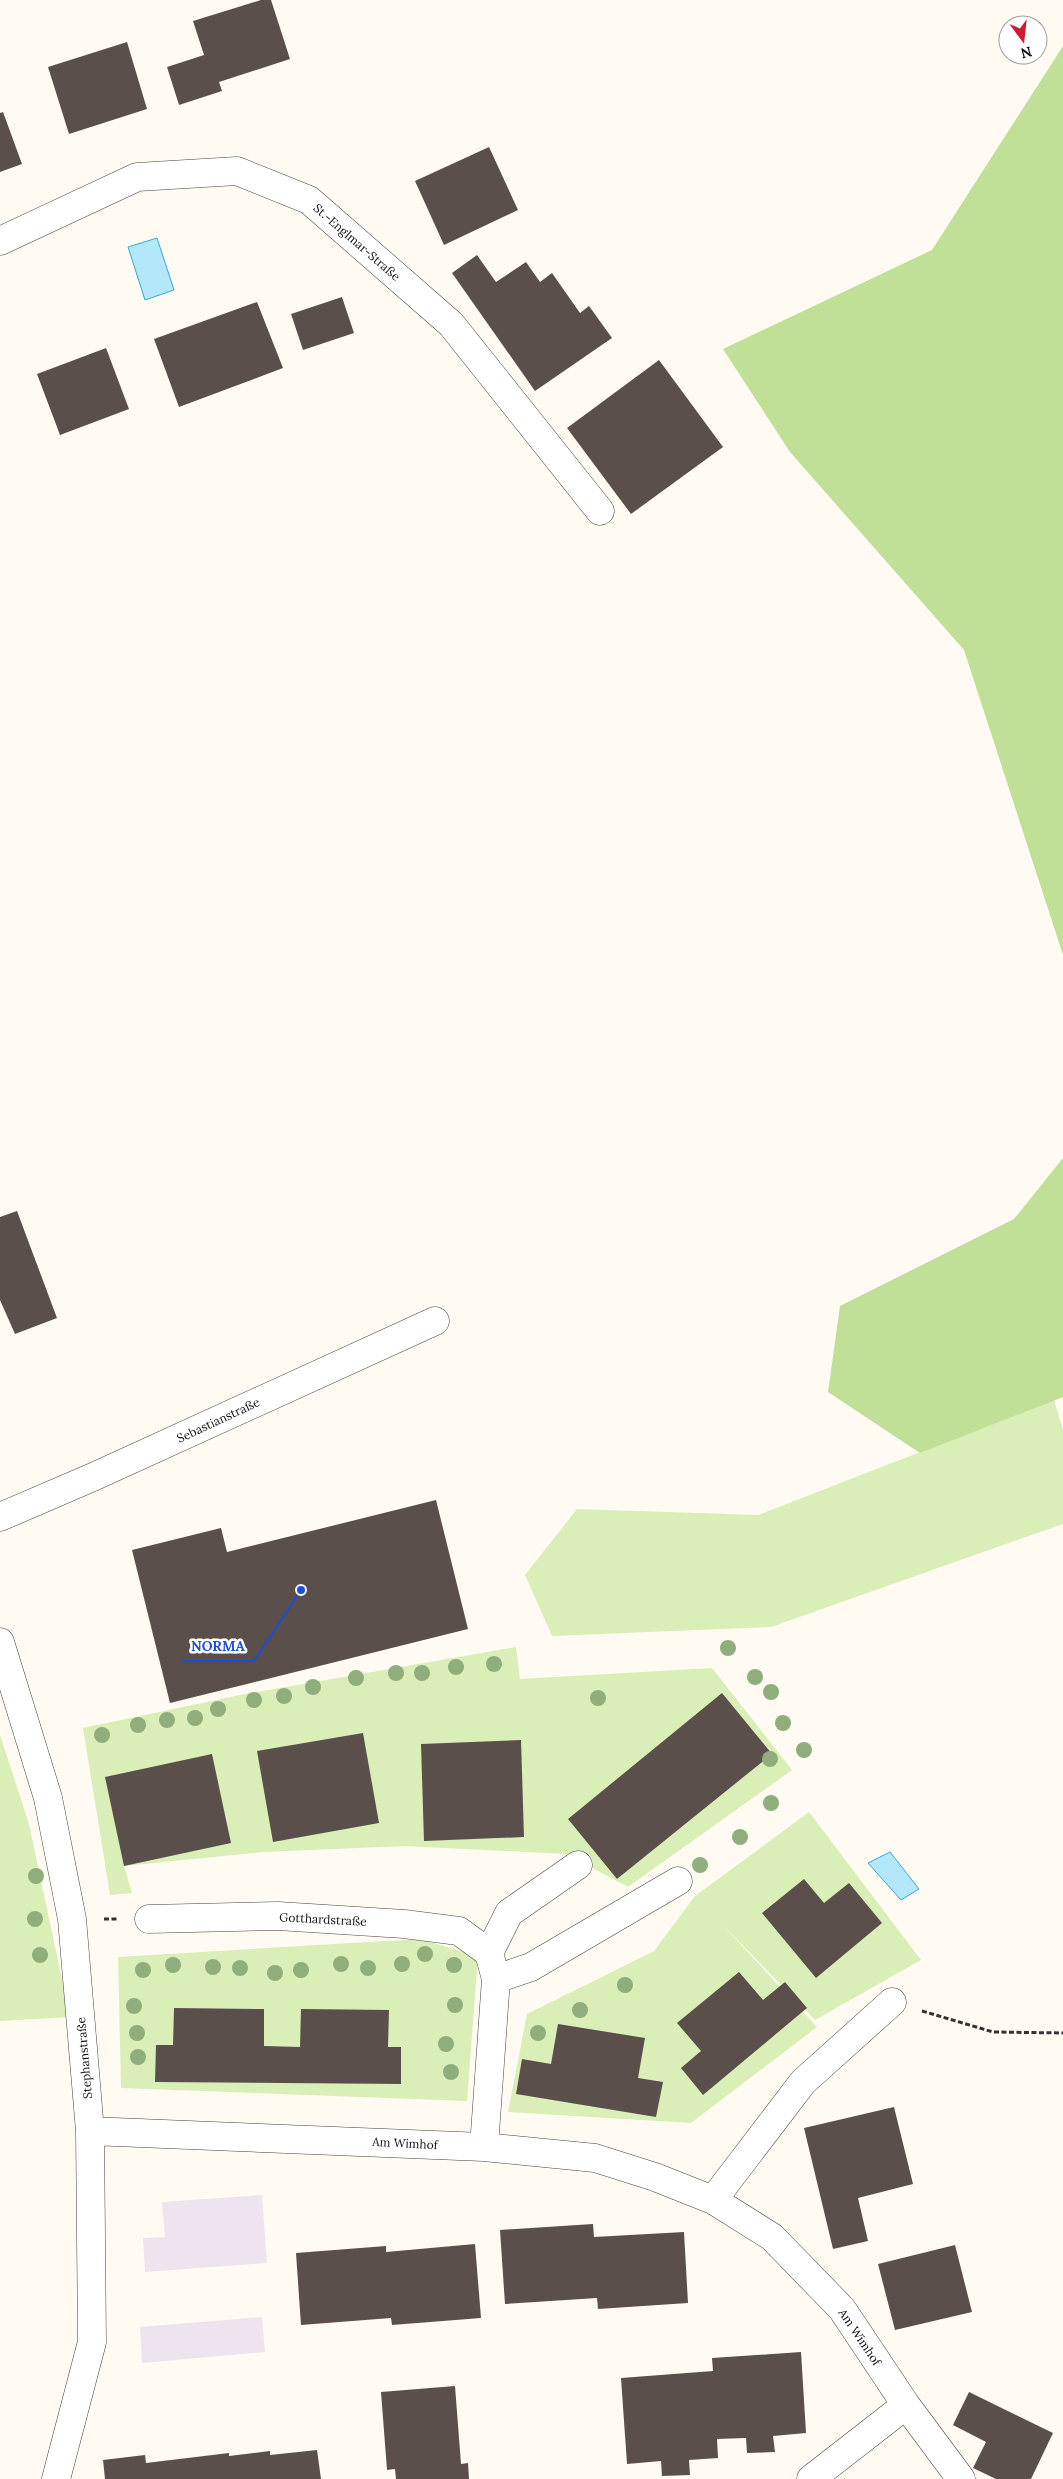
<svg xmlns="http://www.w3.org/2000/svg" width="1063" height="2479" font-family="Lora,serif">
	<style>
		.industrial { fill: #ede4ef }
		.green { fill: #daeeb8 }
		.forest { fill: #bfe096 }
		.water { fill: #b3e8fb; stroke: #34a8d8 }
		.building { fill: #5a4f4b }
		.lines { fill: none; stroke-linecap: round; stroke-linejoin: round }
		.minor-casing { stroke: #434343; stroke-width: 29 }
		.path { stroke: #323232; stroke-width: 3; stroke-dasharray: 5 2.5; stroke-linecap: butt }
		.minor { stroke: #fff; stroke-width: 28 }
		.tree { fill: #8fae7c }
		.labels { text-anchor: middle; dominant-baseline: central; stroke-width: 5; stroke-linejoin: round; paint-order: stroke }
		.street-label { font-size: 12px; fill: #101010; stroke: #fff }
		.leader { fill: none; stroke: #1d4ed8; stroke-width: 2 }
		.callout-dot { fill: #1d4ed8; stroke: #fff; stroke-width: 2 }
		.callout-label { font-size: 14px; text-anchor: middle; font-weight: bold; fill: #1d4ed8; stroke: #fff; stroke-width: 5; stroke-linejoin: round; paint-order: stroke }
	</style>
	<rect width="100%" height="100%" fill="#fffbf3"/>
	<path class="industrial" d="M262 2195 267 2263 145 2272 143 2238 165 2237 162 2202Z
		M262 2317 265 2352 142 2363 140 2327Z"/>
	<path class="green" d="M1054 1400 1063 1430V1524L771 1627 552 1636 525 1575 577 1509 758 1515Z
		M516 1647 520 1679 712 1668 792 1770 628 1887 566 1854 405 1846 264 1852 124 1866 132 1893 110 1895 83 1728 245 1694Z
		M0 1735 29 1824 70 2017 0 2021Z
		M809 1812 921 1960 815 2020 721 1923 817 2027 691 2123 508 2112 527 2014 654 1951 695 1896Z
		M419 1939 478 1956 467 2101 121 2088 118 1957Z"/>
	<path class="forest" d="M1063 46V955L964 650 790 452 723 349 932 250Z
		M1063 1158V1397L920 1453 828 1392 840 1306 1014 1219Z"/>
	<path class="water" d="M157 238 174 290 145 300 128 247Z
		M890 1852 919 1889 901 1900 868 1863Z"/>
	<path class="building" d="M261 0H271L290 59 219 82 222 91 179 105 167 67 204 55 193 21Z
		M127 42 147 109 69 134 48 67Z
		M3 112 22 164 0 172V113Z
		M489 147 518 210 444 245 415 181Z
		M477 255 496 282 526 262 540 282 552 273 580 313 589 306 612 338 535 391 452 273Z
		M342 297 354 333 303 350 291 314Z
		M257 302 283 368 179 407 154 339Z
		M106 348 129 409 60 435 37 374Z
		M659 360 723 447 631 514 567 428Z
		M17 1211 57 1318 15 1334 0 1300V1217Z
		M436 1500 468 1629 170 1703 132 1550 221 1528 227 1552Z
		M722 1693 772 1754 617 1879 568 1819Z
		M363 1733 379 1823 273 1842 257 1751Z
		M521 1740 524 1837 424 1841 421 1744Z
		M212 1754 231 1843 124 1866 105 1777Z
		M804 1879 824 1903 849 1883 882 1923 816 1978 762 1913Z
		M739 1972 763 2000 785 1982 807 2008 703 2095 681 2068 701 2051 677 2023Z
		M174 2008 264 2009V2046L300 2047 301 2009 389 2010 388 2047H401V2084L155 2082 156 2045H173Z
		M558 2024 645 2038 638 2078 663 2082 656 2117 516 2094 522 2059 551 2064Z
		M894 2107 913 2184 858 2198 868 2241 833 2249 804 2128Z
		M593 2224 594 2237 684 2232 688 2303 598 2309 597 2298 505 2304 500 2230Z
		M475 2244 481 2318 392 2325 391 2318 301 2325 296 2253 386 2246V2252Z
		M955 2245 972 2312 895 2330 878 2264Z
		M801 2352 806 2433 773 2436 775 2452 747 2453 746 2438 717 2439 718 2458 689 2460 690 2475 662 2476 661 2461 627 2464 621 2378 713 2371 712 2358Z
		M455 2386 461 2464 468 2463 469 2479H396L395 2469 387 2470 381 2392Z
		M969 2392 1053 2433 1031 2479H996L973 2468 986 2442 953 2425Z
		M317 2450 321 2479H105L103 2460 145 2455 146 2463 229 2453V2456L270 2451V2455Z"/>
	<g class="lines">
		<g class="minor-casing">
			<path id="minor" d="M0 241 137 177 237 171 309 200 451 324 600 511
				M0 1517 93 1477 435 1321
				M0 1642 48 1798 72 1919 90 2131 92 2342 56 2479
				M149 1919 278 1916 404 1924 459 1931 489 1953 496 1979 484 2147
				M489 1953 509 1913 578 1865
				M496 1979 531 1967 678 1881
				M90 2131 484 2147 595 2158 655 2177 713 2200 772 2237 842 2309 906 2405 961 2479
				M713 2200 803 2082 892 2002
				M811 2479 906 2405"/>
		</g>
		<path class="path" d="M104 1919H118
			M922 2011 993 2032 1063 2033"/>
		<use href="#minor" class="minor"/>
	</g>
	<g class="tree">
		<circle cx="728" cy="1648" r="8"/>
		<circle cx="494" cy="1664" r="8"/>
		<circle cx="456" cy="1667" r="8"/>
		<circle cx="396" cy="1673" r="8"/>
		<circle cx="422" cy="1673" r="8"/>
		<circle cx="755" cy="1677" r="8"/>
		<circle cx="356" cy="1678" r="8"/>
		<circle cx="313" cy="1687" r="8"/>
		<circle cx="771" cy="1692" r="8"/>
		<circle cx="284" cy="1696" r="8"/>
		<circle cx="598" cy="1698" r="8"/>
		<circle cx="254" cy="1700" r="8"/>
		<circle cx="218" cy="1709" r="8"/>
		<circle cx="195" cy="1718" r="8"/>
		<circle cx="167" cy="1720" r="8"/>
		<circle cx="783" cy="1723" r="8"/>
		<circle cx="138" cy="1725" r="8"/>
		<circle cx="102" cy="1735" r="8"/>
		<circle cx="804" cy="1750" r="8"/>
		<circle cx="770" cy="1759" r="8"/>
		<circle cx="771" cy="1803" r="8"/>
		<circle cx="740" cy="1837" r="8"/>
		<circle cx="700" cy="1865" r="8"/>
		<circle cx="36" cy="1876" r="8"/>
		<circle cx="35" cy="1919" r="8"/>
		<circle cx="425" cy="1954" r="8"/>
		<circle cx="40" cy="1955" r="8"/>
		<circle cx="341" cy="1964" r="8"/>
		<circle cx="402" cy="1964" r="8"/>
		<circle cx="173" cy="1965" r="8"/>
		<circle cx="454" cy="1965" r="8"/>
		<circle cx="213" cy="1967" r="8"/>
		<circle cx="240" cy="1968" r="8"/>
		<circle cx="368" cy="1968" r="8"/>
		<circle cx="143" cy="1970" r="8"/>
		<circle cx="301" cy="1970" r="8"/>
		<circle cx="275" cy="1973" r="8"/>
		<circle cx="625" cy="1985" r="8"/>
		<circle cx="455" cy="2005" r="8"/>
		<circle cx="134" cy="2006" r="8"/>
		<circle cx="580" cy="2010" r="8"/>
		<circle cx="137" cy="2033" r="8"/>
		<circle cx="538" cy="2033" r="8"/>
		<circle cx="446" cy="2044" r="8"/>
		<circle cx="138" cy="2057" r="8"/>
		<circle cx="451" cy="2072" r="8"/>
	</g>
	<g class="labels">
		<g class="street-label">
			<text transform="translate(357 242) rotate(41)">St.-Englmar-Straße</text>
			<text transform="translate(218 1420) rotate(-25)">Sebastianstraße</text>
			<text transform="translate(323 1919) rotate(3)">Gotthardstraße</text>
			<text transform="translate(84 2058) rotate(-95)">Stephanstraße</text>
			<text transform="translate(405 2143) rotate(3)">Am Wimhof</text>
			<text transform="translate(860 2337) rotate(56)">Am Wimhof</text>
		</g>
	</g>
	<path class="leader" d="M301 1590L254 1661H181"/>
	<circle class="callout-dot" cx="301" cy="1590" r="5"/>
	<g class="callout-label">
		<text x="218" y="1651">NORMA</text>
	</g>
	<g transform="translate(1023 40) rotate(165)"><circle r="24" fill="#ffffff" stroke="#9f9f9f"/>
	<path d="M0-4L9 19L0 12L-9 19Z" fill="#cd1b36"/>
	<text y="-8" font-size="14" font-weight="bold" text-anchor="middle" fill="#101010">N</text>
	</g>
</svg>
